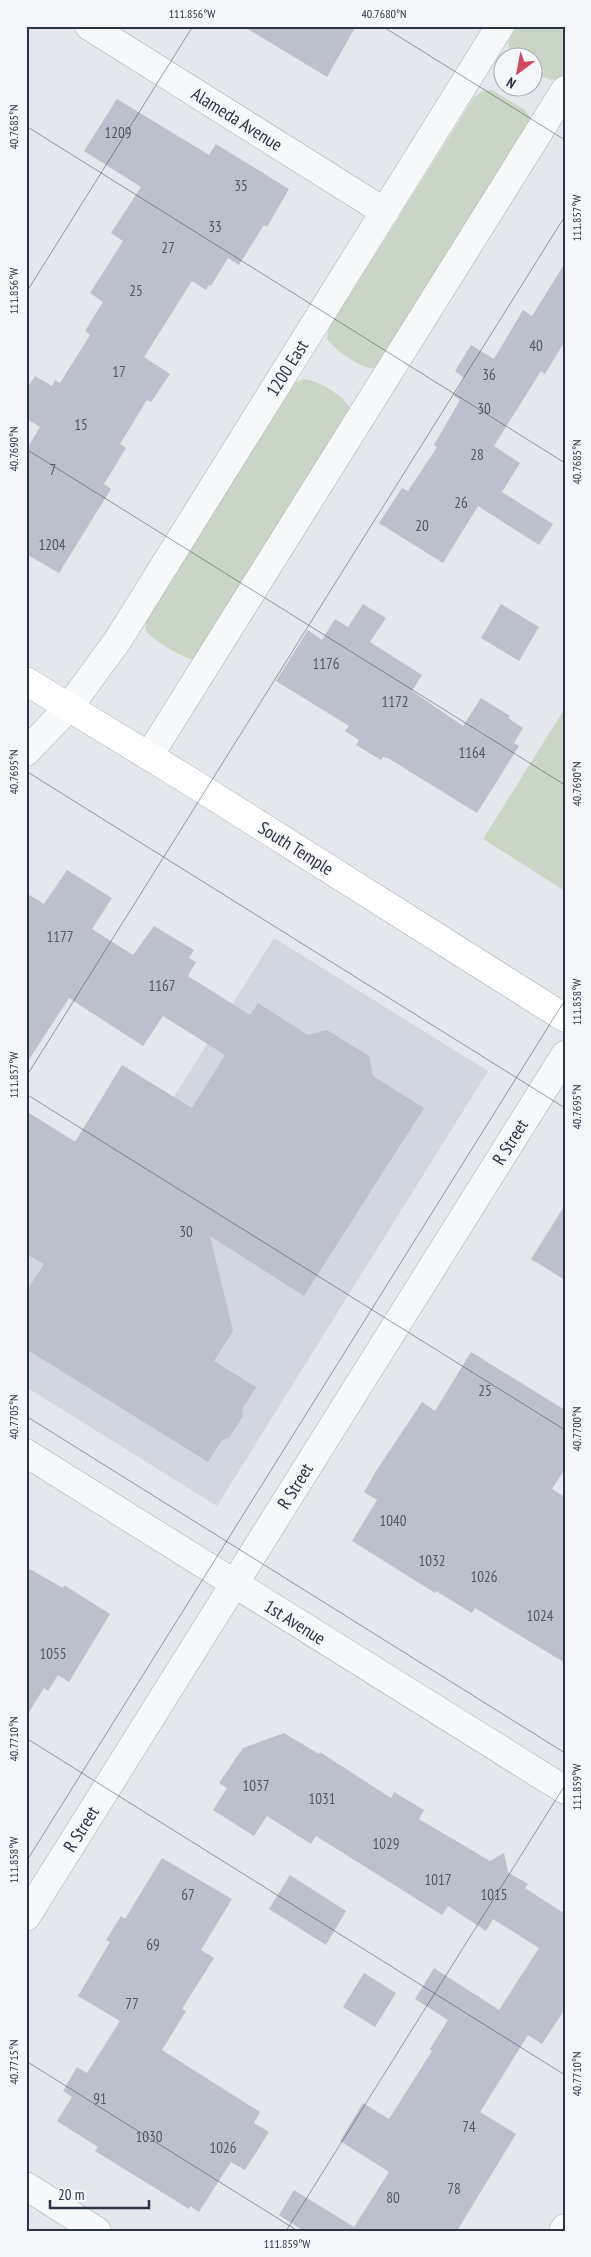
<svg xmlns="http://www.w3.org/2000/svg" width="591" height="2257" font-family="'PT Sans Narrow',sans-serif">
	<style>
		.built { fill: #d2d6de }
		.green { fill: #c9d6c5 }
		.building { fill: #bbc0ca }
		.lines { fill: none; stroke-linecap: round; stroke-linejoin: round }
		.minor-casing { stroke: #a9aeb7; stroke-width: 29 }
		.tertiary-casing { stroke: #a9aeb7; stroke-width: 29 }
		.secondary-casing { stroke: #a9aeb7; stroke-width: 29 }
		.minor { stroke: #f7f8fa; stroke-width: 28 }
		.tertiary { stroke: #f7f8fa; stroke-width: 28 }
		.secondary { stroke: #fff; stroke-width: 28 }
		.ticks { fill: none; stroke: #2b3445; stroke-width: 1; stroke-opacity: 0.45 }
		.labels { text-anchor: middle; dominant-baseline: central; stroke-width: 4; stroke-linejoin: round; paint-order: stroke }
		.number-label { font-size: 15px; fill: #4f5766 }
		.street-label { font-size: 18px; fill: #2b3445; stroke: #f4f6f9 }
		.neatline { fill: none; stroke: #2b3445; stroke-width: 2 }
		.ticks-label { font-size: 12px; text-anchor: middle; fill: #2b3445 }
	</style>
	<rect width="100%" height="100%" fill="#e4e7ec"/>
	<path class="built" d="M274 938 488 1071 217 1506 26 1387V1111L126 1173Z"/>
	<path class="green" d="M517 26H565V72C556 86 545 78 534 71V58L513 57C504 45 510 38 517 26Z
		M492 90 525 110 531 119 382 365C379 366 377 368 374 368 362 370 334 349 327 339L329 328 475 96 483 91Z
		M304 379C319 381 344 395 350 409L193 660C184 658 148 638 146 630 145 627 146 624 146 621L295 383Z
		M565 708V891L483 839Z"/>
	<path class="building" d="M243 26H356L327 77Z
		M117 99 209 155 216 144 289 189 267 227 264 225 239 265 228 258 211 286 209 285 206 290 192 281 144 357 170 374 151 402 147 400 120 444 126 448 104 484 111 489 59 573 26 554V450L40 427 26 418V390L35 376 52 386 55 380 60 383 90 335 85 331 103 302 90 293 123 241 111 233 141 187 84 151Z
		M565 263V341L545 374 541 371 494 446 520 463 502 492 553 524 539 545 478 506 443 563 379 523 402 488 408 491 437 447 434 445 460 400 454 396 464 378 455 371 471 345 494 359 523 310 532 316Z
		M363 604 386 618 370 642 422 675 412 691 463 726 481 698 510 716 508 718 523 728 514 743 519 746 477 813 388 758 383 757 381 760 356 745 359 740 345 731 349 726 276 681 308 630 322 640 335 619 348 627Z
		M501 604 539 627 519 661 481 638Z
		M67 870 112 898 92 929 133 955 154 926 194 950 189 958 196 962 188 976 250 1015 258 1003 308 1035 327 1030 369 1056 373 1076 424 1108 304 1296 210 1236 233 1331 214 1361 256 1387 242 1409 243 1416 229 1438 222 1440 208 1462 26 1349V1292L44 1264 26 1254V1111L75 1142 122 1065 192 1108 225 1055 163 1016 143 1046 69 998 26 1064V893L44 904Z
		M565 1205V1280L531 1259Z
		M471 1352 565 1410V1469L552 1489 565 1497V1663L475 1608 472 1613 436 1591 435 1593 352 1541 377 1500 364 1492 378 1468 422 1402 435 1411Z
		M26 1567 63 1588 64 1585 110 1614 69 1682 58 1675 48 1691 44 1688 26 1717Z
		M284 1733 319 1754 320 1752 391 1798 394 1792 424 1810 419 1819 490 1861 504 1853 508 1872 528 1884 525 1888 562 1912 565 1907V2009L542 2044 528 2035 480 2112 516 2134 457 2231H304L279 2215 294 2190 354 2227 389 2172 340 2141 363 2103 389 2119 432 2051 430 2049 448 2020 415 1999 434 1968 499 2010 539 1948 493 1919 486 1931 448 1906 442 1915 316 1836 311 1844 267 1816 254 1836 213 1810 227 1788 219 1783 243 1748Z
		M162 1858 232 1899 201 1950 214 1958 182 2009 186 2011 162 2050 260 2112 254 2123 269 2132 245 2170 231 2162 199 2212 190 2206 189 2209 95 2151 98 2147 57 2121 72 2097 63 2091 77 2067 87 2073 120 2021 78 1996 110 1942 106 1940 121 1916 125 1919Z
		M290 1875 346 1911 326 1945 269 1909Z
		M364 1973 396 1993 375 2027 343 2007Z"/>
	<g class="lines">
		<g class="minor-casing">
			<path id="minor" d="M89 26 385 212
				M26 752 69 707 118 640 500 26
				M149 756 565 90
				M26 1453 565 1790
				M26 1917 565 1055
				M563 2231 565 2228"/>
		</g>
		<g class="tertiary-casing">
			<path id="tertiary" d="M26 2186 97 2231"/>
		</g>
		<g class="secondary-casing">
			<path id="secondary" d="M26 681 196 785 565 1018"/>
		</g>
		<use href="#minor" class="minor"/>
		<use href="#tertiary" class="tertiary"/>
		<use href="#secondary" class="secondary"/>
	</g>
	<path class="ticks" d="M382 26 565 140M26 126 565 463M26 293 193 26M26 449 565 785M26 771 565 1108M26 1077 565 216M26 1094 565 1430M26 1416 565 1753M26 1738 565 2075M26 1862 565 1000M26 2061 298 2231M286 2231 565 1785"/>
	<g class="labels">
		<g class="number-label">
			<text x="118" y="132">1209</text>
			<text x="241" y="185">35</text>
			<text x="215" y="226">33</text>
			<text x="168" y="247">27</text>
			<text x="136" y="290">25</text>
			<text x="536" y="345">40</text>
			<text x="119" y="371">17</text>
			<text x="489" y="374">36</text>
			<text x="484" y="408">30</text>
			<text x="81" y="424">15</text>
			<text x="477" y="454">28</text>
			<text x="53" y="469">7</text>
			<text x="461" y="502">26</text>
			<text x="422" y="525">20</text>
			<text x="52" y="544">1204</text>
			<text x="326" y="663">1176</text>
			<text x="395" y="701">1172</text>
			<text x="472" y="752">1164</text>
			<text x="60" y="936">1177</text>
			<text x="162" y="985">1167</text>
			<text x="186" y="1231">30</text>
			<text x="485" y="1390">25</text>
			<text x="393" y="1520">1040</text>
			<text x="432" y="1560">1032</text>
			<text x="484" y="1576">1026</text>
			<text x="540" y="1615">1024</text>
			<text x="53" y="1653">1055</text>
			<text x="256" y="1785">1037</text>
			<text x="322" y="1798">1031</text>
			<text x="386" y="1843">1029</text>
			<text x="438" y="1879">1017</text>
			<text x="188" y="1894">67</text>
			<text x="494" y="1894">1015</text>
			<text x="153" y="1944">69</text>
			<text x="132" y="2003">77</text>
			<text x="100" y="2098">91</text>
			<text x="469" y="2126">74</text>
			<text x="149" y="2136">1030</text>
			<text x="223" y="2147">1026</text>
			<text x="454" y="2188">78</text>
			<text x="393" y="2197">80</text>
		</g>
		<g class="street-label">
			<text transform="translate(237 119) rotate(32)">Alameda Avenue</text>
			<text transform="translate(287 368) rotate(-58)">1200 East</text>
			<text transform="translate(296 848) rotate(32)">South Temple</text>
			<text transform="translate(510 1142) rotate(-58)">R Street</text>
			<text transform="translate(295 1486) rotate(-58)">R Street</text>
			<text transform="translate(295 1622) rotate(32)">1st Avenue</text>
			<text transform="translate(81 1829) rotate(-58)">R Street</text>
		</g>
	</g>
	<rect width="591" height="2257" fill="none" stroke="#f4f6f9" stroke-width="55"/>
	<g transform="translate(518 72) rotate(212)"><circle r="24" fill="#f4f6f9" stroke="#a4a8b1"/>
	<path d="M0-4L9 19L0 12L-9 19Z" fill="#d1495b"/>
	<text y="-8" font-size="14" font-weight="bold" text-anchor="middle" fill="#2b3445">N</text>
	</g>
	<path d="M50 2200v8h99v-8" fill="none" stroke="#2b3445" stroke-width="2.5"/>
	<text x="58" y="2200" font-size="15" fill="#2b3445" stroke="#f4f6f9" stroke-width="4" paint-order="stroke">20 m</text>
	<rect x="28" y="28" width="536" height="2202" class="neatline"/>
	<g class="ticks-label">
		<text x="192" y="18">111.856°W</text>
		<text x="384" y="18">40.7680°N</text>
		<text transform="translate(14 127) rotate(-90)" y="4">40.7685°N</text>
		<text transform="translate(577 218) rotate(-90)" y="4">111.857°W</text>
		<text transform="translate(14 291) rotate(-90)" y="4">111.856°W</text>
		<text transform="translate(14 449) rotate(-90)" y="4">40.7690°N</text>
		<text transform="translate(577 462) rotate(-90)" y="4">40.7685°N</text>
		<text transform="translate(14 772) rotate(-90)" y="4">40.7695°N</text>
		<text transform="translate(577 784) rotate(-90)" y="4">40.7690°N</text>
		<text transform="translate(577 1002) rotate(-90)" y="4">111.858°W</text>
		<text transform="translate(14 1075) rotate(-90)" y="4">111.857°W</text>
		<text transform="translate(577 1107) rotate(-90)" y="4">40.7695°N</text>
		<text transform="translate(14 1417) rotate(-90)" y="4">40.7705°N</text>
		<text transform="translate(577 1429) rotate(-90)" y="4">40.7700°N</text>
		<text transform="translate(14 1739) rotate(-90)" y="4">40.7710°N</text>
		<text transform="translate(577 1787) rotate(-90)" y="4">111.859°W</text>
		<text transform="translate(14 1860) rotate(-90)" y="4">111.858°W</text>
		<text transform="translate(14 2062) rotate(-90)" y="4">40.7715°N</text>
		<text transform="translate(577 2074) rotate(-90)" y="4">40.7710°N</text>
		<text x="287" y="2248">111.859°W</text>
	</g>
</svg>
